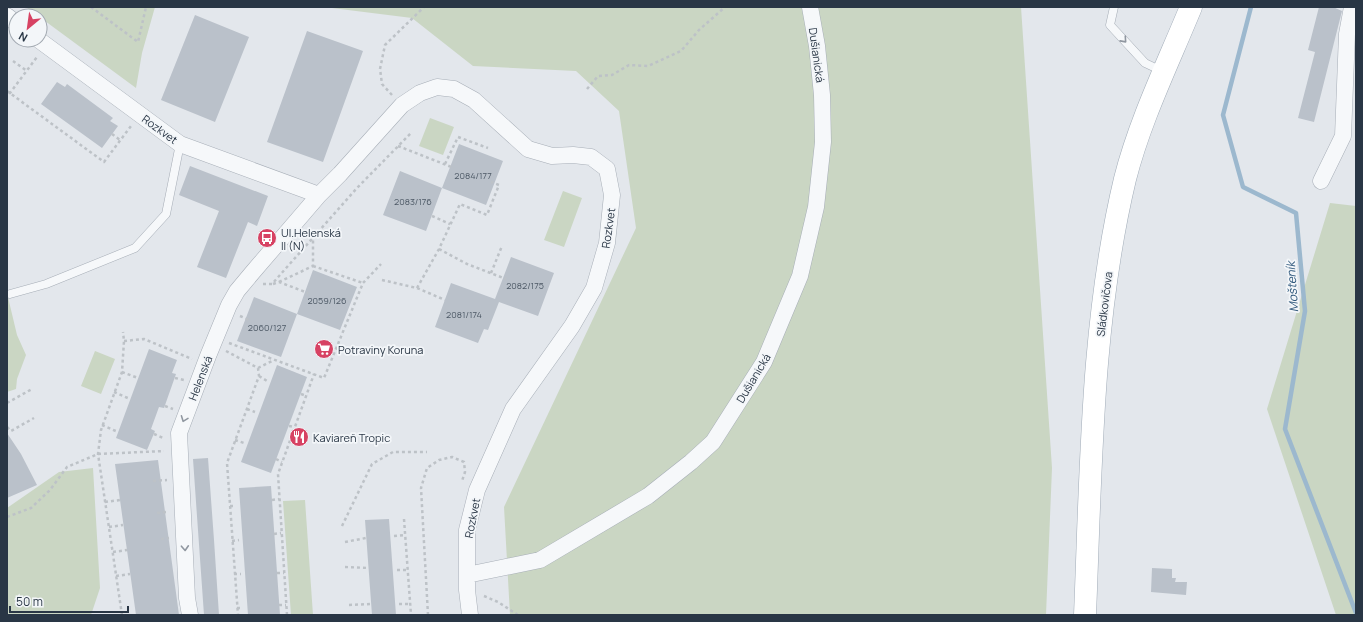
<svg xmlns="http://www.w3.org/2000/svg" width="1363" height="622" font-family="Manrope,sans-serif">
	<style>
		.green { fill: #cad6c3 }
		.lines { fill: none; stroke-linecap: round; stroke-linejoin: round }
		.stream { stroke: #9cb8ce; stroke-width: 4.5 }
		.building { fill: #bac1ca }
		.service-casing { stroke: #a7aeb7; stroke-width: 9 }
		.minor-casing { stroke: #a7aeb7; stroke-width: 17 }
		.primary-casing { stroke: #a1acb8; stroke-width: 23 }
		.path { stroke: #bdc2c7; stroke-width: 2.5; stroke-dasharray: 3 3; stroke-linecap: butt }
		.service { stroke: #f6f8fa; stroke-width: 8 }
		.minor { stroke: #f6f8fa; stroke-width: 16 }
		.primary { stroke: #fff; stroke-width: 22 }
		.oneway { stroke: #9097a0 }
		.labels { text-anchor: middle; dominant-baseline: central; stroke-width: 3.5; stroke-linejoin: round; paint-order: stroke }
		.number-label { font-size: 9px; fill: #4d5966 }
		.street-label { font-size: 11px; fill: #293645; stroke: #f3f6f9 }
		.poi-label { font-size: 11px; fill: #293645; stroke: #f3f6f9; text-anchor: start }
		.water-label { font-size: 12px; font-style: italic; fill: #30587c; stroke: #f3f6f9 }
	</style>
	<rect width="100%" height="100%" fill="#e3e7ec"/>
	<path class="green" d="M26 7H155L142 53 136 88Z
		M324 7H1021L1052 468 1046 615H510L504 507 636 228 619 111 576 71 473 66 412 18Z
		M430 118 454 127 443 155 419 146Z
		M563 191 582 198 564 247 544 240Z
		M1330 203 1356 206V615H1336L1267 409Z
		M7 293 17 335 26 355 17 379 16 389 7 392Z
		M95 351 115 359 101 394 81 386Z
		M93 468 100 588 91 615H7V508L59 472Z
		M305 500 313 615H291L283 501Z"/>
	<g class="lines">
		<path class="stream" d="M1251 7 1223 115 1243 187 1296 213 1305 311 1285 429 1356 613"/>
	</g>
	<path class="building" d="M1319 7H1333L1342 11 1314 122 1298 118 1315 52 1308 50Z
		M195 15 249 37 215 122 161 100Z
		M307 31 363 51 323 162 267 142Z
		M57 82 65 87 67 84 113 118 110 121 118 126 102 148 41 104Z
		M459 144 503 161 486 205 442 188 426 231 383 215 400 171 442 188Z
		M190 166 268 196 257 226 248 222 226 278 197 267 219 211 179 195Z
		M511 257 554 273 538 316 499 302 488 330 484 329 478 343 435 327 451 283 495 299Z
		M313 270 357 287 340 330 297 314Z
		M254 297 297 314 281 357 237 341Z
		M149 349 177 360 172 373 176 374 164 408 159 407 151 429 155 431 147 450 116 438Z
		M277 365 307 377 271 473 241 462Z
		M7 433 21 454 37 485 7 498Z
		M208 458 214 540 219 615H204L196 502 193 459Z
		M158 460 179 615H136L115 464Z
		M271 486 280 615H248L239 488Z
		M389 519 396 615H372L365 520Z
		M1152 568 1172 569V578H1176L1175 582H1187L1186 595 1151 592Z"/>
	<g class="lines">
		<g class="service-casing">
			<path id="service" d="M1114 7 1110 25 1145 63 1162 71
				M10 294 46 284 135 248 166 214 180 144"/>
		</g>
		<g class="minor-casing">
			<path id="minor" d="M7 16 16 23
				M39 40 180 144 319 195
				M1321 181 1343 136 1347 34 1352 7
				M467 575 540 560 648 496 691 462 713 442 764 362 800 276 816 207 823 142 822 95 817 46 810 7
				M190 615 187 598 179 433 208 356 229 305 237 291 252 273 319 195 340 174 402 105 420 93 437 87 454 89 474 100 528 149 552 156 573 155 591 157 607 169 612 195 607 243 594 288 572 326 513 409 477 490 467 530V590L470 615"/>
		</g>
		<g class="primary-casing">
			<path id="primary" d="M1085 615C1091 471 1091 321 1125 179 1140 120 1168 63 1191 7"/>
		</g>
		<path class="path" d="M91 7 138 42 146 7
			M13 61 27 71
			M587 89 598 76 612 75 629 65 648 66 681 51 699 30 725 7
			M7 91 104 162 131 126
			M9 93H10L37 57
			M392 95 382 84 380 69 385 45 424 7
			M112 134 120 140
			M398 146 454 168
			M445 164 458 137 488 148
			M432 216 450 224
			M439 249 467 264 506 279
			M313 266 363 283
			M491 273 502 246
			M382 280 417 288 445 300
			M279 282 313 266V239
			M263 284H272L357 188 412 132
			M273 284 279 282 308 293
			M417 288 439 249 460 204 487 215 499 185 491 182
			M240 316 249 320
			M124 341 144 339 192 359
			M229 343 324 378 363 283 381 264
			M226 351 258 368 259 376 227 463 238 615
			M258 368 274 360
			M122 372 138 378
			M259 376 267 381
			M175 378 184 380
			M114 392 130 399
			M301 394 307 396
			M7 403 32 389
			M165 406 173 409
			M247 409 255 412
			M102 425 118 432
			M289 426 295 427
			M7 427 11 431 34 418
			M154 434 163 438
			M235 440 244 443
			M276 459 282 462
			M153 481 167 480
			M272 500 279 499
			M105 502 120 500
			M230 506H236
			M157 513 167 512
			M7 517 31 508 50 490 67 467 98 454 164 451
			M404 519 411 615
			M342 526 372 464 393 452H427
			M109 527 123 525
			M274 534 281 533
			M394 536 405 535
			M161 539 169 538
			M232 541 239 540
			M345 542 366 538
			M113 552 127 550
			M345 567 369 568
			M397 570H408
			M277 573H284
			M234 574H241
			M116 576 130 574
			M484 596 498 602 518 615
			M399 604H410
			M279 605H286
			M349 605 371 604
			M237 608H243
			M122 615 98 454 101 430 122 372 124 341 123 332
			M287 615 278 474 314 374
			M428 615 421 488 427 468 439 460 452 457 464 462 465 472 462 481"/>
		<use href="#service" class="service"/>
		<use href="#minor" class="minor"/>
		<use href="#primary" class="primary"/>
	</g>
	<defs><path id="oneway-chevron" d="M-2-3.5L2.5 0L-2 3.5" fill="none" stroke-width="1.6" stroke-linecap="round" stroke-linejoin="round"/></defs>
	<g class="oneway">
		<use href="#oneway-chevron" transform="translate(1124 40) rotate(48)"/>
		<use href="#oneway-chevron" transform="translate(184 419) rotate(111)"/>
		<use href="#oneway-chevron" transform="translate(185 548) rotate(87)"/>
	</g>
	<defs>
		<g id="bus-disc" transform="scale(1)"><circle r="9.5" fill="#d74263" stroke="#f3f6f9"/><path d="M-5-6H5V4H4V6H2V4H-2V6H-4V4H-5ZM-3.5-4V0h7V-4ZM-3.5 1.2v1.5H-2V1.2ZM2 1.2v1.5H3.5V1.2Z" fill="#fff"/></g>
		<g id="supermarket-disc" transform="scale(1)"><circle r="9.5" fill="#d74263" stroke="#f3f6f9"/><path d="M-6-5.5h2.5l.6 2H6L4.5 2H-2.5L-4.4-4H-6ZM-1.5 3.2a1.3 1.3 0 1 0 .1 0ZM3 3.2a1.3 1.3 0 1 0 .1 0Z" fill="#fff"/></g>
		<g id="restaurant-disc" transform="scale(1)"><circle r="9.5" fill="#d74263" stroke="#f3f6f9"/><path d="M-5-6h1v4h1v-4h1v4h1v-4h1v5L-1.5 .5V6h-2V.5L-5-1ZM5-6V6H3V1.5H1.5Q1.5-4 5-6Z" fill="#fff"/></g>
	</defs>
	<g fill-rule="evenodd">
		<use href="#bus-disc" x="267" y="238"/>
		<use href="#supermarket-disc" x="324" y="349"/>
		<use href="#restaurant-disc" x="299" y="437"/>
	</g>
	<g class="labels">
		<g class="number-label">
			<text x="473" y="175">2084/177</text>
			<text x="413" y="201">2083/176</text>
			<text x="525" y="285">2082/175</text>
			<text x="327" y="300">2059/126</text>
			<text x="464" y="314">2081/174</text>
			<text x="267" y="327">2060/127</text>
		</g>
		<g class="street-label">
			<text transform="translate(817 55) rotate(82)">Dušianická</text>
			<text transform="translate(160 129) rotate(36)">Rozkvet</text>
			<text transform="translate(608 228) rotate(-82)">Rozkvet</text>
			<text transform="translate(1104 304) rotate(-83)">Sládkovičova</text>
			<text transform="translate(200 378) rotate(-69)">Helenská</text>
			<text transform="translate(753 378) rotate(-59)">Dušianická</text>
			<text transform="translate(472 518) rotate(-79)">Rozkvet</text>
		</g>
		<g class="poi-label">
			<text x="281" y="232">Ul.Helenská<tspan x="281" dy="13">II (N)</tspan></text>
			<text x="338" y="349">Potraviny Koruna</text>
			<text x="313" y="437">Kaviareň Tropic</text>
		</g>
		<g class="water-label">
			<text transform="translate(1292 287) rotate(-94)">Mošteník</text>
		</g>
	</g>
	<rect width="1363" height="622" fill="none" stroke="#293645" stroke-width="16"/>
	<g transform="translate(28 28) rotate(209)"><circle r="19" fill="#f3f6f9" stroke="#a2a9b1"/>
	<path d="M0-3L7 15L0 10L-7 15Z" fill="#d74263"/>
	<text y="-6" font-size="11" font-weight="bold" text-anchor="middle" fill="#293645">N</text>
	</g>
	<path d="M10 606v6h118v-6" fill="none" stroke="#293645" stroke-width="2"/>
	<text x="16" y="606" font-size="12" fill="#293645" stroke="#f3f6f9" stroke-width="3" paint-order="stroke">50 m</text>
</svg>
